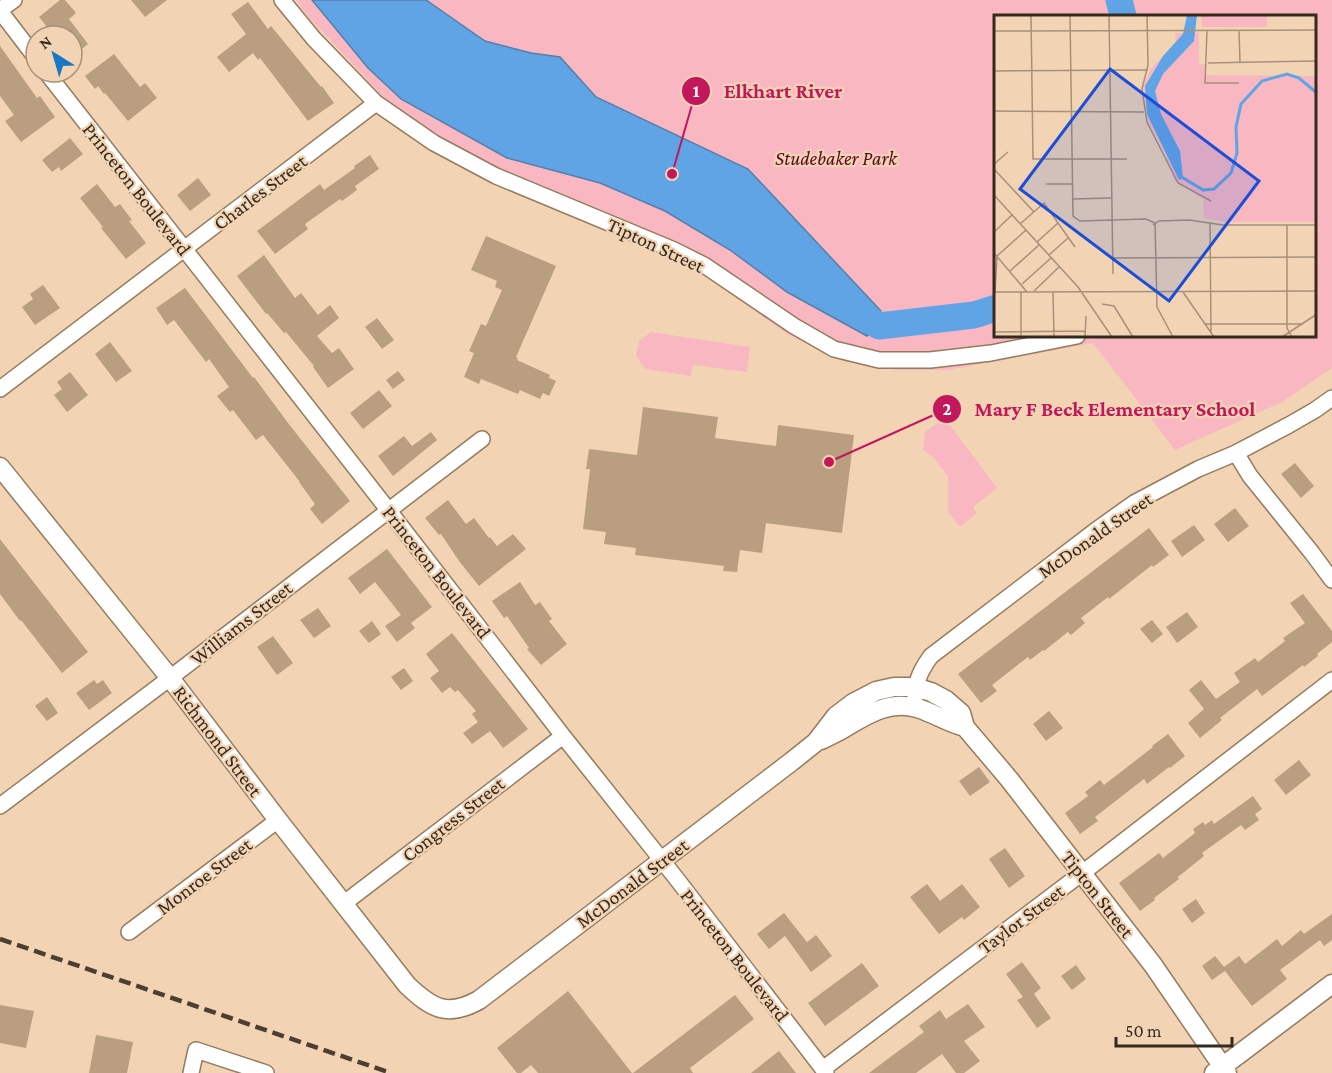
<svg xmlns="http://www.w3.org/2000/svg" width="1332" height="1073" font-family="'Crimson Pro',serif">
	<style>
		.green { fill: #f9b8c1; fill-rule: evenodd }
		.water { fill: #61a4e6; stroke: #547faa; stroke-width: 1.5 }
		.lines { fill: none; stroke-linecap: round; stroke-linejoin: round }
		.river { stroke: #61a4e6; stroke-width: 27 }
		.building { fill: #ba9e80 }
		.minor-casing { stroke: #957b5d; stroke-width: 18 }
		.tertiary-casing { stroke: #957b5d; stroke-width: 21 }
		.minor { stroke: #fff; stroke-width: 15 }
		.tertiary { stroke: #fff; stroke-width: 18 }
		.rail { stroke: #4c3f30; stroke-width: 4.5; stroke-dasharray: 12 6; stroke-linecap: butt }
		.labels { text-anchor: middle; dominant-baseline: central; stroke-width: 4.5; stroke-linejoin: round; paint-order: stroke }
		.park-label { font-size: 20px; font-style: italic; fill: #5e0624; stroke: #f2d4b5 }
		.street-label { font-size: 20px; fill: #352a1d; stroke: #f2d4b5 }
		.inset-river { fill: none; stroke: #61a4e6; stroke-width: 3 }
		.inset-road { fill: none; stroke: #a69078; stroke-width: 1.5 }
		.view { fill: #1d4ed8; fill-opacity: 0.15; stroke: #1d4ed8; stroke-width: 3 }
		.inset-edge { fill: none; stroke: #352a1d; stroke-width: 3 }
		.leader { fill: none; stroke: #c2185b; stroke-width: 2 }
		.callout-dot { fill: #c2185b; stroke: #f2d4b5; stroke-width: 2 }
		.mark-label { font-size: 18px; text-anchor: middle; font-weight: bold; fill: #fff }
		.callout-label { font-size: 21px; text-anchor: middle; font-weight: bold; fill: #c2185b; stroke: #f2d4b5; stroke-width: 4.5; stroke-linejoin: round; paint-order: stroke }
	</style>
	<rect width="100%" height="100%" fill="#f2d4b5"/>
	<path class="green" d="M296 0H1332V368L1282 402 1175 450 1093 343 948 370H896L843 361 789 335 722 288 729 275 672 241 507 172 474 156 437 135 382 96 306 14ZM996 16H1316V336H996Z
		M651 332 750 347 747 372 693 365 691 376 645 369 636 356 639 341Z
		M938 423 950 425 997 488 973 507 977 513 960 527 948 512V476L932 456 923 450 925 432Z"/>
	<path class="water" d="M312 0H426L485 41 531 53 560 57 596 97 748 169 881 311 879 326 867 336 787 292 730 250 665 211 600 183 507 158 401 99 368 68Z"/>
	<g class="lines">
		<path class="river" d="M1119 0 1123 16
			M849 306 879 326 974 315 996 308"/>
	</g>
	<path class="building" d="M60 0H65L76 13 69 19 88 44 72 57V36H54L39 17Z
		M131 0H167L145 17Z
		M248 2 268 29 271 26 321 87 322 86 334 103 308 121 260 58 258 60 253 53 229 72 217 57 246 34 231 14Z
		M0 46 37 98 40 96 55 117 21 142 5 121 14 115 0 96Z
		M114 54 140 87 145 83 157 98 128 121 105 93 104 94 98 86 95 89 85 76Z
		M70 138 83 154 61 171 59 167 52 172 42 160Z
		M370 155 379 169 355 186 357 190 342 201 340 199 305 224 308 229 275 254 257 231 320 184 324 190 355 168 354 166Z
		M198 178 211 195 190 211 177 195Z
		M97 184 115 207 120 204 132 220 129 221 146 243 126 259 101 228 103 227 80 198Z
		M486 236 556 266 516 357 518 358 517 360 550 375 549 378 556 381 549 396 543 393 540 399 520 390 518 394 481 379 479 384 464 377 474 353 469 351 481 324 486 326 502 290 495 287 497 281 471 270Z
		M264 255 295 298 301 293 318 315 330 305 339 318 317 336 332 353 339 348 354 369 328 388 313 367 314 366 286 332 284 333 267 313 266 314 237 276Z
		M43 285 60 308 35 325 22 307 33 299 30 294Z
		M185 288 253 378 254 377 288 423 350 501 322 524 310 509 315 504 299 482H300L263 435 256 440 233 410 230 412 217 396 229 387 209 359 206 362 174 320 167 325 156 308Z
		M377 318 394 340 382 349 365 327Z
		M110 342 132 371 116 382 95 354Z
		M398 371 405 380 393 389 386 380Z
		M70 372 88 395 67 412 54 395 62 389 57 382Z
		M379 390 392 406 363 429 350 413Z
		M643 407 718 417 715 438 776 446 778 425 854 435 842 533 766 523 762 553 740 550 737 572 723 571 724 566 635 555 636 548 604 544 606 532 583 529 590 469H586L589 449 637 455Z
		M431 432 437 440 393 476 378 456 404 436 412 446Z
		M1295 463 1314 486 1301 498 1281 474Z
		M448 500 466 524 474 518 489 538 490 537 497 546 513 534 526 549 479 586 459 561 441 534 439 535 425 518Z
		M1235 508 1249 526 1228 542 1214 524Z
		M1194 525 1205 540 1182 557 1171 541Z
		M1149 528 1169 555 1153 567 1152 565 1109 599 1108 597 1081 618 1085 623 1071 635 1068 632 1044 651 1043 650 1030 660 1028 657 992 685 997 691 981 703 958 674Z
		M0 539 88 652 62 673 21 620 20 621 0 594Z
		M387 549 432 607 411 623 415 628 397 642 385 626 401 615 375 582 360 594 348 578Z
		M520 582 535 605 540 602 552 619 549 621 567 644 541 665 527 649 529 648 507 616 504 618 492 601Z
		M1303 594 1332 631V642L1317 654 1318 656 1304 667 1303 665 1262 696 1257 689 1220 718 1222 720 1200 738 1188 723 1204 709 1189 690 1201 680 1216 699 1240 682 1234 673 1255 658 1258 662 1285 641 1283 638 1305 623 1290 603Z
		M318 608 331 626 314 638 300 620Z
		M1187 612 1198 627 1177 643 1166 627Z
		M1152 620 1163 634 1152 643 1140 629Z
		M372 621 381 634 369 643 359 631Z
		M452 633 528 729 503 748 490 731 472 744 463 733 478 722 472 714 476 711 458 690 455 692 450 687 442 693 430 678 439 671 426 654Z
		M273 636 293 663 277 675 257 647Z
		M404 668 413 681 401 690 391 677Z
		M94 680 97 684 103 680 112 693 89 710 76 693Z
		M47 697 58 713 47 721 35 706Z
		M1049 711 1063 728 1046 741 1033 724Z
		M1168 734 1185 756 1170 768 1169 767 1147 784 1144 779 1095 817 1098 821 1080 834 1065 813 1088 796 1085 792 1100 780 1104 785 1153 747 1152 746Z
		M1299 760 1311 775 1286 795 1274 780Z
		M979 767 990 782 970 796 959 781Z
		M1253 796 1262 809 1255 814 1259 820 1245 830 1241 825 1202 853 1204 856 1178 877 1179 879 1154 898 1155 900 1140 911 1119 883 1159 853 1163 858 1195 833 1193 829 1203 822 1205 825 1212 820 1214 824Z
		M1005 848 1025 876 1009 888 989 859Z
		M927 884 940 901 962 884 980 907 964 920 962 917 939 934 910 897Z
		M1196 899 1205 913 1192 923 1182 909Z
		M784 913 807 942 816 935 832 956 811 972 785 936 769 949 757 934Z
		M1332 914V940L1324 946 1320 940 1280 970 1287 979 1252 1006 1225 971 1212 980 1202 966 1215 956 1224 967 1239 956 1245 964 1277 939 1282 946 1301 930 1304 934Z
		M1022 962 1041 988 1034 994 1051 1018 1037 1028 1017 1000 1023 997 1006 974Z
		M862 963 879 986 825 1026 808 1003Z
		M1076 965 1086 979 1072 990 1061 976Z
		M568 991 632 1073H538L531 1065 521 1073H517L497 1048Z
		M735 995 754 1019 690 1068 693 1073H633Z
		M968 1004 985 1027 964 1041 980 1061 964 1073H956L942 1054 916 1073H869L924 1032 919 1026 940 1010 946 1019Z
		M0 1005 34 1011 26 1048 0 1043Z
		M96 1035 133 1042 127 1073H89Z
		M779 1051 796 1073H751Z"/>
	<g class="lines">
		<g class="minor-casing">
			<path id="minor" d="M282 0 314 39 376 103 434 143 496 176 674 250 704 265 794 326 834 349 879 360H930L991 353 1077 336
				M0 10 14 0
				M0 11 36 58
				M46 72 400 525 563 736 676 878 826 1073
				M0 389 376 103
				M1236 453 1250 476 1312 553 1332 580
				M914 707C916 683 917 675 931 656L1099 528 1134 503 1198 469 1236 453 1289 425 1315 410 1332 398
				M0 806 170 678 482 439
				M343 904 563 736
				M129 932 278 820
				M823 1069 1094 864 1332 680
				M191 1073 196 1050 266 1073"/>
		</g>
		<g class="tertiary-casing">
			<path id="tertiary" d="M0 467 170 678 278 820 407 985C431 1008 447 1018 479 1000L791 762 816 742 836 716 853 703 876 691 894 687H915L931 692 946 700 961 713 965 727 1009 779 1153 965 1227 1073
				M821 740C829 736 838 732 846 727 868 714 890 700 917 708 934 713 948 723 965 727
				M1214 1073 1332 984"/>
		</g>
		<use href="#minor" class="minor"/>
		<use href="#tertiary" class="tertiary"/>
		<path class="rail" d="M0 939 391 1073"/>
	</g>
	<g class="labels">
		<g class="park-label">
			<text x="836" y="158">Studebaker Park</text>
		</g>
		<g class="street-label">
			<text transform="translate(137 189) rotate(52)">Princeton Boulevard</text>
			<text transform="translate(260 192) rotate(-37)">Charles Street</text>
			<text transform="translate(656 245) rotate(25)">Tipton Street</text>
			<text transform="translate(1095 535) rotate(-35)">McDonald Street</text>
			<text transform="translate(437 572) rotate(52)">Princeton Boulevard</text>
			<text transform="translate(241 623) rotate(-38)">Williams Street</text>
			<text transform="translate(218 741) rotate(53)">Richmond Street</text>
			<text transform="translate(453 819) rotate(-38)">Congress Street</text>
			<text transform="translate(204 876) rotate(-37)">Monroe Street</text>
			<text transform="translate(632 883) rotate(-37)">McDonald Street</text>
			<text transform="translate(1098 894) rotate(52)">Tipton Street</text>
			<text transform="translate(1021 919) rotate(-37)">Taylor Street</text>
			<text transform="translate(735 955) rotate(52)">Princeton Boulevard</text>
		</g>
	</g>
	<g transform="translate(994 15)">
		<rect width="322" height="322" fill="#f2d4b5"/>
		<path d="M207 0H273V12H208ZM181 18H205V49H211V60L322 61V207H234L210 203 209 184 180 165 171 138 154 106 149 71 157 53 182 29Z" fill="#f9b8c1"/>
		<path d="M193 0H203L200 26 169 59 161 76 167 99 186 136 189 163 185 165 153 99 151 71 169 41 189 19Z" fill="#61a4e6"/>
		<path class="inset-river" d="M186 161 209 175 220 174 237 158 243 138 242 112 247 89 268 66 293 59 305 63 323 78"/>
		<path class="inset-road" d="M37 0 39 144H133M76 0 79 201 86 206 152 204 161 208 163 292 179 322M115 0 119 259M153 0 154 50 148 74 153 107 184 168 217 186M213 15 211 68H245M245 15 246 48M0 16 323 15M214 48 323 46M0 56 154 55M0 96 150 97M0 149 14 137M0 154 40 197M52 169H78M0 180 84 272 118 322M79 184 117 183M216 208 217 318M26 209 50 188 81 232M159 210 165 206 195 205 229 210H323M293 210V313L298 322M0 217 18 200M43 227 64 208M0 238 33 277M55 240 74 223M118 243 323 242M16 256 45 230M28 269 57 243M40 276 65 252M0 277 323 276M1 277 3 241 32 215M27 277V322M59 277 60 322M189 277 220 322M108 289 120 291 139 322M211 309H309M0 317 91 316M91 322 92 301M288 322 323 299"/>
		<path class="view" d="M116 54 265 166 175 286 26 174Z"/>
		<rect width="322" height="322" class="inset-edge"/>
	</g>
	<path class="leader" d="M672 174L696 91M829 462L947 409"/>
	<g class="callout-dot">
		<circle cx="672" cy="174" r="6"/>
		<circle cx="829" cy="462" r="6"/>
		<circle cx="696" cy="91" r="15"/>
		<circle cx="947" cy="409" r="15"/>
	</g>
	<g class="mark-label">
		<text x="696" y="97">1</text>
		<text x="947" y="415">2</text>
	</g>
	<g class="callout-label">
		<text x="783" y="98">Elkhart River</text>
		<text x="1115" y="416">Mary F Beck Elementary School</text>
	</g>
	<g transform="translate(54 54) rotate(323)"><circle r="28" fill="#f2d4b5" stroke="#a69078" stroke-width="1.5"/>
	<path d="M0-4.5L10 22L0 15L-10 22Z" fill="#1a77c4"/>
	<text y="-9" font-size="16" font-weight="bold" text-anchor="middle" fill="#352a1d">N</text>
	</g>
	<path d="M1116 1037v9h116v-9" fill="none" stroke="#352a1d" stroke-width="3"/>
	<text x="1125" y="1037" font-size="18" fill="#352a1d" stroke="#f2d4b5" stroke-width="4.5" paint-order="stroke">50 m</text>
</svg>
